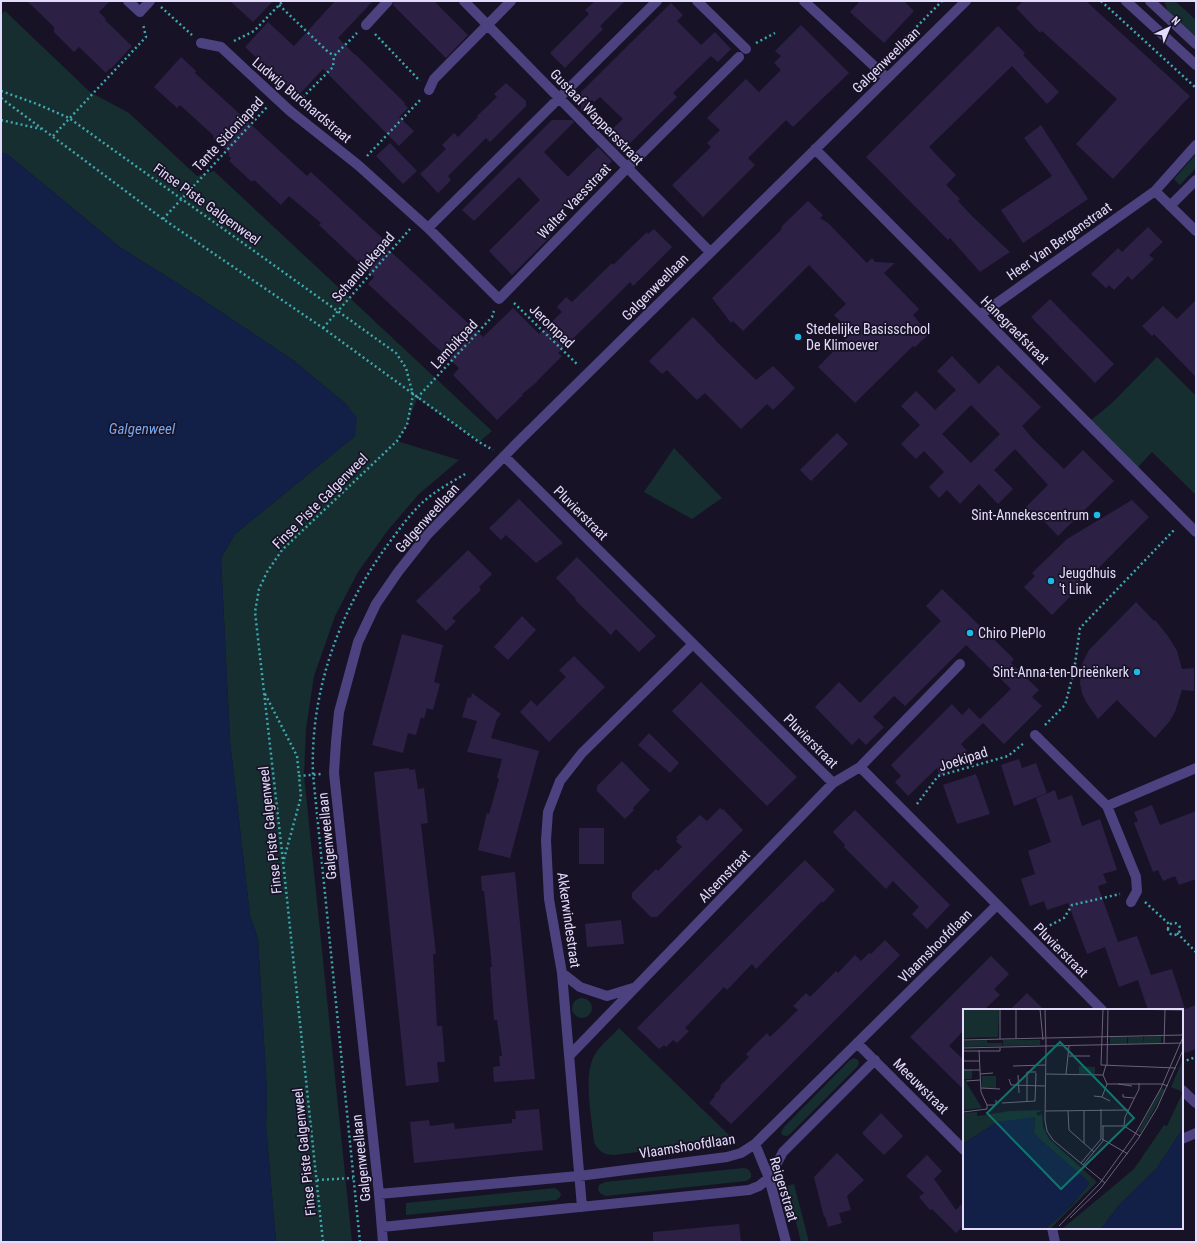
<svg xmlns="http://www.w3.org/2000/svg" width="1197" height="1243" font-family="'Roboto Condensed',sans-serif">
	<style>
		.green { fill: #162e30 }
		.water { fill: #121f46 }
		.building { fill: #2c2045; fill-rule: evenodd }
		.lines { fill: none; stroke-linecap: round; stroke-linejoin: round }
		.path { stroke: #3da8ae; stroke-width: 2.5; stroke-dasharray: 2 3; stroke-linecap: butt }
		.minor { stroke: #4c4280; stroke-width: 10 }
		.poi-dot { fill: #1bbbe7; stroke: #181226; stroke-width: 1.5 }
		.labels { text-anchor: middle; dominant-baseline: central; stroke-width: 3.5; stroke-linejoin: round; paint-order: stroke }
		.street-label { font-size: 14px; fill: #e3dbfb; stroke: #181226 }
		.poi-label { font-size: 14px; fill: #e3dbfb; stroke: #181226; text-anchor: start }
		.water-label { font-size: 15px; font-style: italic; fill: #74a8f1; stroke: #181226 }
		.inset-road { fill: none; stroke: #69627b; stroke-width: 1 }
		.view { fill: #0f766e; fill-opacity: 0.15; stroke: #0f766e; stroke-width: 2 }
		.inset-edge { fill: none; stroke: #e3dbfb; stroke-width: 2 }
	</style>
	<rect width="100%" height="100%" fill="#181226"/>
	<path class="green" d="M1164 1H1175L1196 20V38L1168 12Z
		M5 11 90 92 129 113 197 176 214 171 492 431 479 442 417 398 407 425 397 441 459 460 419 494 388 530 358 572 335 616 314 676 306 729 304 775 352 1242H276L266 1126 267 1093 258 939 250 916 230 741 221 558 235 534 355 436 347 405 293 360 182 286 121 248 7 154 1 153V15Z
		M1196 154V168L1180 185 1174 179Z
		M1157 357 1196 396V495L1152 452 1138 467 1090 421 1112 403Z
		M674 448 722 498 692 519 644 492Z
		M572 1008a10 10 0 1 1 20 0a10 10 0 1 1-20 0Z
		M619 1028 731 1137 712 1143 614 1155C604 1155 598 1151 594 1142 592 1119 583 1077 594 1056 600 1045 611 1037 619 1028Z
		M854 1058 858 1060 859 1063 857 1067 790 1134 787 1136 782 1135 781 1132 784 1127 850 1060Z
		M744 1168 748 1169 751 1173V1178L746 1181 606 1196 601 1194 598 1190 599 1185 605 1182Z
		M794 1184 809 1242H801L787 1186Z
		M555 1188 558 1190 561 1194 560 1197 556 1200 406 1215V1203Z"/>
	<path class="water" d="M1 153 7 154 121 248 182 286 293 360 347 405 357 418 355 436 235 534 221 558 230 741 250 916 258 939 267 1093 266 1126 276 1242H1Z"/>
	<path class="building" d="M27 1H110L99 12 106 19 105 20 132 46 111 69 110 68 106 73 79 47 74 52 54 32V27Z
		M230 1H273L253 22Z
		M335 1H373L338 38 355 55H356L405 103 404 104 408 108 399 117 414 131 399 146 323 69 298 96 245 47 268 22 294 46Z
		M394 1H434L468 35 446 58 393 5Z
		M595 1H625L600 26 603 29 565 68 550 53 589 14 585 10Z
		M860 1H904L914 11 884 43 850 12Z
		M1023 1H1086L1190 96 1113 179 1076 144 1117 99 1042 31 1040 33 1016 8Z
		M671 3 683 15 677 21 701 45 715 32 731 49 718 62 711 56 673 93 677 97 621 152 608 138 612 134 609 132 623 119 600 97 594 102 592 100 581 111V92Z
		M801 25 849 73 793 127 786 120 748 158 755 165 703 217 672 185 711 147 707 143 720 130 707 118 746 79 759 92 781 70 774 63 781 56 775 51Z
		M998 26 1025 53 1023 55 1059 92 1047 104 1012 66 929 147 956 175 946 185 960 199 958 201 972 216 1010 252 980 272 950 238 948 240 866 157Z
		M181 57 196 71 195 73 307 176 311 172 391 246 388 249 483 337 513 308 539 334 562 312 557 307 566 297 572 302 612 263 613 265 647 232 648 234 654 229 672 247 633 286 630 282 592 320 558 353 562 356 537 381V382L522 394 523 395 497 420 453 375 459 368 368 284 374 277 319 225 321 223 289 196 281 205 254 180 252 182 229 161 231 158 228 155 230 154 213 138 214 136 180 105 177 108 154 87Z
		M506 83 526 101V106L490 142 486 138 448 176 451 180 438 193 420 174 446 149 442 145 454 133 458 137 478 117 477 116 497 97 494 94Z
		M552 120H572L574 122 544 152 568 177 598 147 612 161 608 165 611 168 584 194 582 191 544 229 551 236 512 275 489 251 540 200 519 177 474 221 462 210Z
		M1041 125 1088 199 1023 243 1001 210 1052 176 1024 138Z
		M390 143 417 171 403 184 376 156Z
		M808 201 823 215 820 218 828 223 867 263 872 258 875 262 895 263 884 273 919 309 913 315 929 334 915 347 913 346 855 403 818 367 852 333 834 315 846 304 809 265 743 331 733 321 731 323 712 298 781 230 782 226Z
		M1148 227 1163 242 1149 255 1154 259 1132 280 1128 276 1114 290 1109 285 1106 288 1091 274 1118 248 1122 252Z
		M1050 299 1114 364 1095 383 1031 317Z
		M1196 300V377L1154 334 1152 336 1142 326 1163 306 1177 319Z
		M693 317 715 339V340L756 380 773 366 795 388 773 410 767 404 741 429 705 393 697 400 667 370 662 374 649 361Z
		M952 356 979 384 998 365 1041 407 1022 426 1033 439 1064 469 1083 450 1114 481 1058 536 1040 517 1038 519 1026 507 1048 485 1015 449 994 470 1013 489 998 504 979 484 960 504 947 490 939 498 929 487 944 472 924 451 916 459 901 444 920 425 901 406 916 391 935 410 956 390 937 371ZM971 405 1000 434 971 463 942 434Z
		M837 433 848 444 811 481 800 470Z
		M519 499 563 543 536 563 506 535 501 540 489 528Z
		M1132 500 1149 517 1052 615 1024 587 1035 576 1032 573 1067 539Z
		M468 550 492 574 479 587 481 590 452 618 456 621 446 631 416 601Z
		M577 557 656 636 639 652 616 629 611 635 575 600 576 599 556 578Z
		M942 589 1014 659 1011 663 1039 690 1032 697 1042 706 1004 744 983 723 961 744 967 751 940 777 937 768 908 796 895 782 901 776 891 765 952 704 962 715 969 708 980 719 1011 689 966 645 905 706 894 696 873 717 884 727 866 745 859 738 852 745 815 707 839 682 860 703 941 621 926 606Z
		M1136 602 1154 621 1155 620 1168 636 1177 651 1182 669 1194 668V691L1182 690 1175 712 1169 722 1155 738 1117 700 1098 719 1086 702 1082 693 1080 683 1082 664 1089 650Z
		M522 616 536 630 508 660 494 647Z
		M402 634 443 645 434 682 440 684 433 710 427 708 424 719 421 717 416 735 408 733 403 753 372 745Z
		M574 656 605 687 549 742 520 712 531 700 537 706 566 677 559 670Z
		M701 682 797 777 767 806 672 711Z
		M472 693 501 714 497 719 491 738 539 751 510 858 478 850 487 813 489 814 499 779 497 778 502 759 467 752 477 721 462 717 468 697 471 698Z
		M649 733 679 763 670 773 638 745Z
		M1019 759 1022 768 1036 763 1047 793 1014 806 1001 765Z
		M622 761 650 790 633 808 634 810 625 819 597 791V786Z
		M409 768V770L415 769 418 789 424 788 428 823 421 824 436 954H433L437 1026H442L445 1062H437L439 1082 406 1086 374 772Z
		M976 774 990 814 957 824 943 785Z
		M1055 790 1058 800 1072 795 1082 826 1100 819 1117 870 1103 874 1107 883 1098 886 1118 942 1137 936 1151 975 1172 969 1185 1009 1196 1005V1049L1185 1053 1182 1045V1010H1148L1138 980 1119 987 1105 947 1087 954 1068 903 1047 910 1044 901 1030 906 1021 879 1035 874 1028 851 1051 842 1036 798Z
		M1152 805 1160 825 1196 811V879L1179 885 1175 876 1163 881 1158 870 1153 872 1134 823 1138 821 1134 812Z
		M720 808 722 810 723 809 743 830 657 917H651L632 898V893L656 869 658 871 682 847 676 841 678 839 676 837 700 815 707 821Z
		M855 810 950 905 927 929 912 914 919 907 893 881 886 889 844 847 845 845 833 832Z
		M579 828H604V864H579Z
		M805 860 835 890 823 903 822 901 756 969 752 964 727 990 724 987 685 1028 689 1031 677 1043 673 1040 666 1047 664 1045 659 1049 637 1028Z
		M515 872 535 1079 494 1082 493 1067 500 1066 499 1056H502L497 1020H494L490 967H492L484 891H482L481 876Z
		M621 920 624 944 587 947 585 924Z
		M885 940 900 955 731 1124 709 1103 715 1096 714 1095 721 1088 720 1086 749 1057 746 1054 767 1033 770 1037 798 1010 793 1006 806 993 810 997 836 971 838 973 855 955 861 961 869 953 871 954Z
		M991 956 1009 974 994 989 1000 995 984 1010H964V1030L949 1046 964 1060V1090L910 1037Z
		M1027 993 1044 1010H1010Z
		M539 1109 543 1150 414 1163 410 1122 429 1120 430 1126 454 1123 455 1129 512 1123V1119H516L515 1111Z
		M881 1113 903 1136 884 1155 862 1133Z
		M837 1153 864 1180 847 1196 851 1210 839 1213 842 1223 828 1227 825 1216 824 1217 814 1177Z
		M927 1155 942 1171 934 1179 956 1210 964 1202V1225L956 1233 932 1209 930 1210 919 1197 924 1193 906 1176Z
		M739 1224 741 1242H653V1232Z"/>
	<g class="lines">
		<path class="path" d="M1101 1 1196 88
			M279 5 326 50 334 56
			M161 7 192 35
			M375 34 420 81
			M234 41 254 31 283 1
			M756 43 775 33
			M885 59 942 1
			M1 91 37 104 69 118 396 353 406 368 413 395 407 425 397 441 282 550 267 572 259 589 255 612 283 861 323 1242
			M1 98 163 219 323 328 479 442 493 450
			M299 101 333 67 334 56 357 33
			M1 120 41 129
			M53 136 146 37 143 24
			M367 156 420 100
			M163 219 267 107
			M514 303 578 365
			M323 328 410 229
			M417 398 492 317 494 311
			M265 694 297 756 299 776
			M1045 725 1065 705 1074 671 1080 628 1175 529
			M917 804 938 776 1008 756 1024 743
			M284 859 301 797 299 776 321 774
			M1145 902 1169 924
			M1168 929a6 6 0 1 1 12 0a6 6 0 1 1-12 0Z
			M1041 930 1064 918 1072 905 1120 894
			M1177 933 1196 952
			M1182 1062 1196 1057
			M317 1180 353 1178
			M360 1242 313 774C310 690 340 609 389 543 400 528 411 513 424 501 437 490 453 481 467 473"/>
		<path class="minor" d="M128 1 140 12 150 1
			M464 1 710 252
			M697 1 746 49
			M804 1 887 78
			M1126 1 1196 65
			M1150 1 1196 44
			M366 25 388 1
			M201 43 221 47 290 111 358 165 428 228 499 299 627 168 739 57
			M429 90 434 79 511 1
			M815 149 1196 532
			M1155 191 1196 231
			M1170 206 1196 180
			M428 228 657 1
			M980 315 1155 191 1196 145
			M504 456 833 783 860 767 1102 1010
			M1035 735 1107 806 1136 877 1137 891 1131 902
			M860 767 960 664
			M1107 806 1196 768
			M562 973 580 987 607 996 633 988
			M857 1043 964 1150
			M570 1055 833 783
			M1182 1090 1196 1103
			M1182 1139 1196 1133
			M755 1144 769 1178 786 1242
			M379 1194 579 1176 727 1157 741 1153 755 1144 997 905
			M582 1207 562 973 549 899 546 840 548 812 560 781 582 753 693 644
			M382 1227 749 1190 759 1186 769 1178 783 1152 875 1060
			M1052 1228 1055 1242
			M383 1242 379 1194 334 773 336 742 339 712 358 642 376 604 398 572 428 534 519 441 966 1"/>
	</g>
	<g class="poi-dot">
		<circle cx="798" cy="337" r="4"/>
		<circle cx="1097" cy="515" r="4"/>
		<circle cx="1051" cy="581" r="4"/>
		<circle cx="970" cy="633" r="4"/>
		<circle cx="1137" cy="672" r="4"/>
	</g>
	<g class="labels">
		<g class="street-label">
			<text transform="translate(886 60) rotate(-44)">Galgenweellaan</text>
			<text transform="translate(302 100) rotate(40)">Ludwig Burchardstraat</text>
			<text transform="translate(597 117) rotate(46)">Gustaaf Wappersstraat</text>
			<text transform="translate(228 134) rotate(-47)">Tante Sidoniapad</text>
			<text transform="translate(574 201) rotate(-46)">Walter Vaesstraat</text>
			<text transform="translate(207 204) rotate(36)">Finse Piste Galgenweel</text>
			<text transform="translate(1059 241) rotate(-35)">Heer Van Bergenstraat</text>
			<text transform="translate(363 267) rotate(-49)">Schanullekepad</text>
			<text transform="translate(655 287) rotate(-45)">Galgenweellaan</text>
			<text transform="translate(552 326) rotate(44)">Jerompad</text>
			<text transform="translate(1015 330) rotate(45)">Hanegraefstraat</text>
			<text transform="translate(454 344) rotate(-47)">Lambikpad</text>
			<text transform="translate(320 501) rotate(-45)">Finse Piste Galgenweel</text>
			<text transform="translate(581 513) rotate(45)">Pluvierstraat</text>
			<text transform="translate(427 518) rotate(-48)">Galgenweellaan</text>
			<text transform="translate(811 741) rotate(45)">Pluvierstraat</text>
			<text transform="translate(963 759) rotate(-18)">Joekipad</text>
			<text transform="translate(270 830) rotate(-96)">Finse Piste Galgenweel</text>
			<text transform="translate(327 836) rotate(-96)">Galgenweellaan</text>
			<text transform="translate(724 876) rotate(-46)">Alsemstraat</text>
			<text transform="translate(569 920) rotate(82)">Akkerwindestraat</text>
			<text transform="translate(935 946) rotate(-45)">Vlaamshoofdlaan</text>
			<text transform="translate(1061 950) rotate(45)">Pluvierstraat</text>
			<text transform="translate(921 1086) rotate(45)">Meeuwstraat</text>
			<text transform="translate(687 1146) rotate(-9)">Vlaamshoofdlaan</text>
			<text transform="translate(304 1152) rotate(-96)">Finse Piste Galgenweel</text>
			<text transform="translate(361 1158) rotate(-96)">Galgenweellaan</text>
			<text transform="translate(784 1189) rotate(73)">Reigerstraat</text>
		</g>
		<g class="poi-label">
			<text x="806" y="329">Stedelijke Basisschool<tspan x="806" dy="16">De Klimoever</tspan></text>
			<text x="1089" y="515" text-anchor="end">Sint-Annekescentrum</text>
			<text x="1059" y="573">Jeugdhuis<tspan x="1059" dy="16">'t Link</tspan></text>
			<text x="978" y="633">Chiro PlePlo</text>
			<text x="1129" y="672" text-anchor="end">Sint-Anna-ten-Drieënkerk</text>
		</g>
		<g class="water-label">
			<text x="142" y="429">Galgenweel</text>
		</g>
	</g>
	<g transform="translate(963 1009)">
		<rect width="220" height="220" fill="#181226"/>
		<path d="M0 0H36L35 28 0 29ZM198 27V34H181V28ZM147 28H164V35H147ZM165 28H180L181 34 165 35ZM24 31V34H39V37L0 38V32ZM40 31H77V36L40 37ZM220 50V119L194 159 156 196 138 220H99L171 160 201 116 204 117 220 83 208 78ZM116 57 132 58V65H116ZM0 61H9V70H1L19 99 0 101ZM19 67H33V79H19ZM198 79 202 81 178 124 175 122ZM80 101 73 104 75 107 79 105 80 118 86 130 134 173 87 220H82L109 196 126 174 71 125 72 109 34 113 0 135V104L14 103V107L21 106 47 102Z" fill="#162e30"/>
		<path d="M71 108V125L125 172 126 176 101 204 82 220H0V135L34 113ZM220 119V220H138L156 196 194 159Z" fill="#121f46"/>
		<path class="inset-road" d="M77 0 80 31M160 0 220 1M53 29V0M83 29 220 26M37 30V0M0 31 82 29M201 35 202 1M0 39 83 37 82 0M16 41 18 83 24 96H33V91M0 42H37V39M106 47H127M0 52H17M138 56 213 59M138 56 140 0M144 56 145 0M50 57 83 56M0 61H17M17 65 30 64M83 65 140 66M103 65 106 37M55 66 56 84M46 70 48 76 82 77M3 72 17 71M144 75H199L205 77M155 75 169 77M18 79 37 80M160 85V88L171 89M131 87 139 88 147 92M139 88 144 75 140 66 143 56M64 92V63H73M39 94 72 92 73 64M82 102 165 101M105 102 106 121 131 143M0 103 24 100V96M139 117H161L177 127M161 117 162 108 176 80V74M139 130 165 145M121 134V102M118 154 138 130V100M120 156 140 132V117M142 174 90 131 84 122 82 111 83 37 220 34M107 209 138 179 175 130 194 99 220 41M96 217 137 174 171 127 198 79 220 28"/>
		<path class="view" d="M97 33 171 109 98 180 24 104Z"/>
		<rect width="220" height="220" class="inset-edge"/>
	</g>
	<rect width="1197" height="1243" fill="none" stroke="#e3dbfb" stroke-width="4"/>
	<g transform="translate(1169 28) rotate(44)" stroke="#181226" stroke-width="3" paint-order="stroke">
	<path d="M0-3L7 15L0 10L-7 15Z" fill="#e3dbfb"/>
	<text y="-6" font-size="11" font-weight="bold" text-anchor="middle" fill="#e3dbfb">N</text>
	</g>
</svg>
